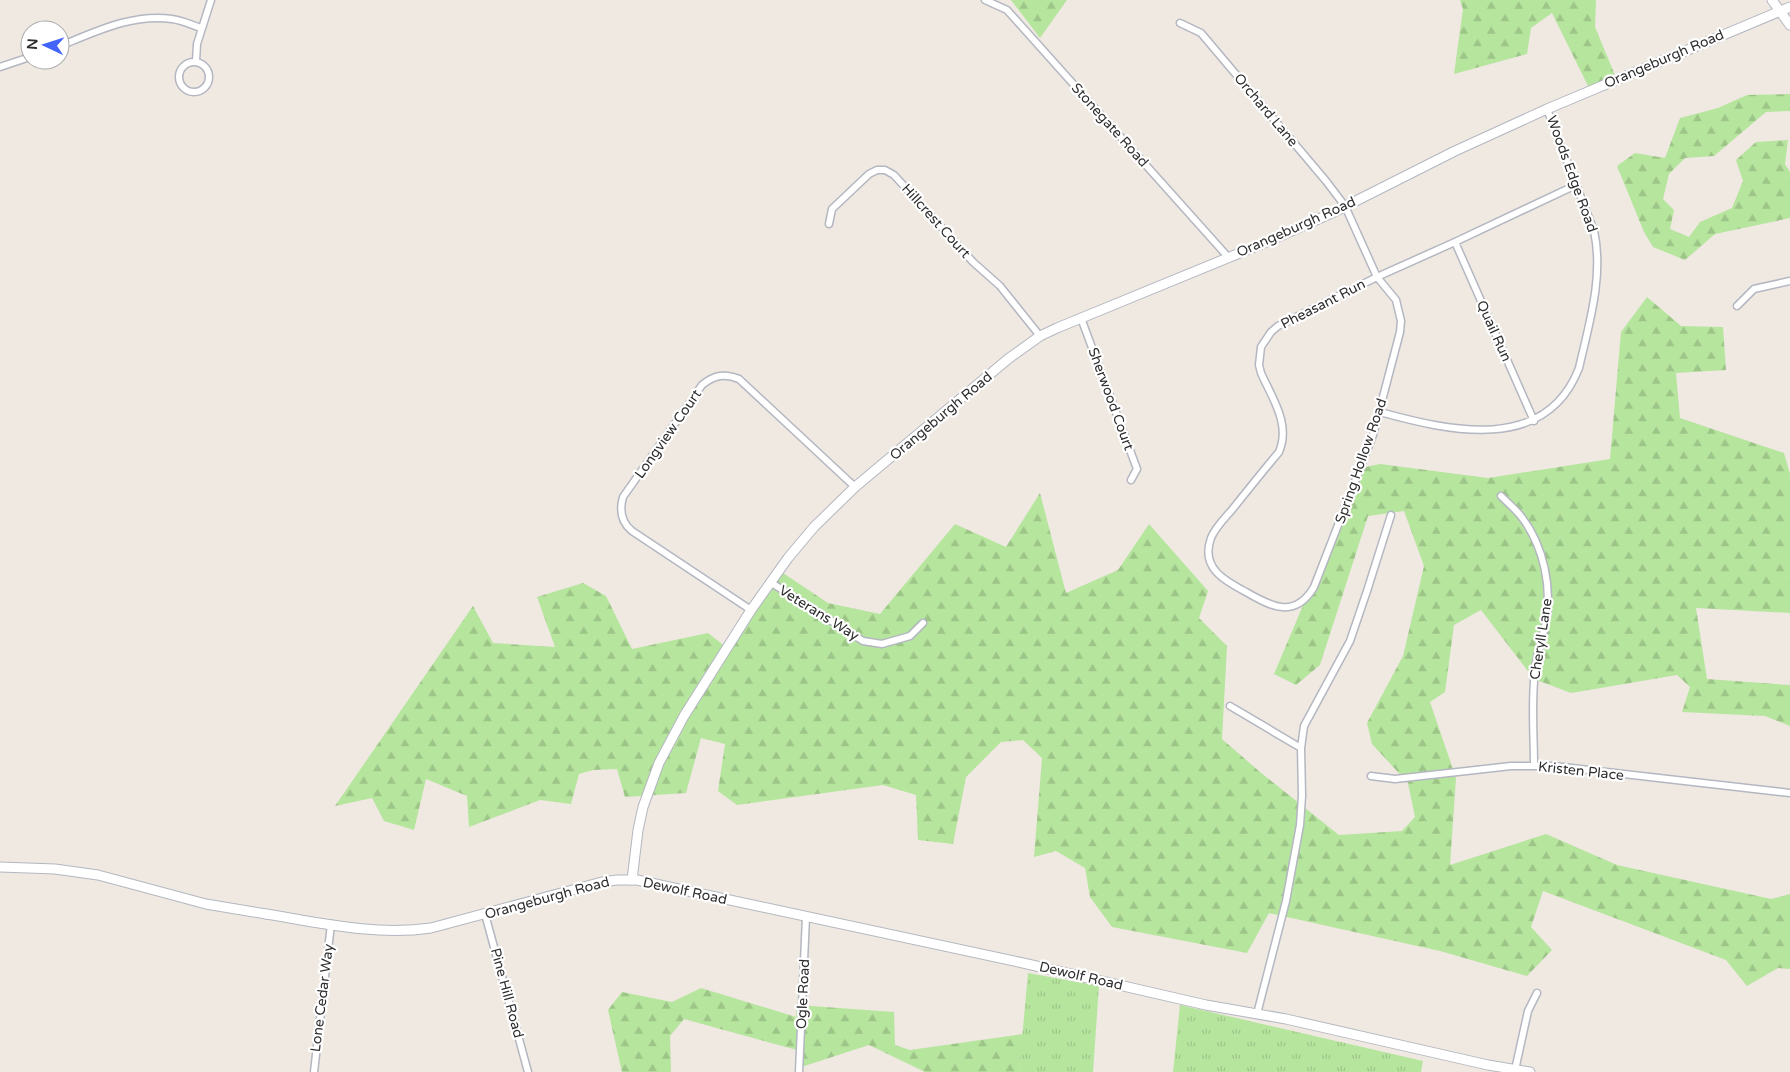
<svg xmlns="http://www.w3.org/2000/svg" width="1790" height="1072" font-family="'Varela Round',sans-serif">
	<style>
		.grass { fill: url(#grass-tufts) }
		.forest { fill: url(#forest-firs) }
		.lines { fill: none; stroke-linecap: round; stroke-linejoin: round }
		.minor-casing { stroke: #b4b7c1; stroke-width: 9 }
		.tertiary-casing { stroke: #b4b7c1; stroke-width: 11 }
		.secondary-casing { stroke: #b4b7c1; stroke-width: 11 }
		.minor { stroke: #fff; stroke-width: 6 }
		.tertiary { stroke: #fff; stroke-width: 9 }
		.secondary { stroke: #fff; stroke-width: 9 }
		.labels { text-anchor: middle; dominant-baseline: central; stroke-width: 4.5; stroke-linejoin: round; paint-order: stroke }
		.street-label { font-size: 14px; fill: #2e2e2e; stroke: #fff }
	</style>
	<defs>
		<pattern id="grass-tufts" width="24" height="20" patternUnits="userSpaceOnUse" patternTransform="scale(1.25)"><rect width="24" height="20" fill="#b6e59e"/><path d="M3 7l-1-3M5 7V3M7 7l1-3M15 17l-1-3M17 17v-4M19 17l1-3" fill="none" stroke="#9dc588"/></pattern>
		<pattern id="forest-firs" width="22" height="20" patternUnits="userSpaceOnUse" patternTransform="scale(1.25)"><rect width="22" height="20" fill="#b6e59e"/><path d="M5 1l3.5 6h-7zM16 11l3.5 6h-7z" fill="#9dc588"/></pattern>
	</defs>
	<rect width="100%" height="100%" fill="#efe9e1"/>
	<path class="grass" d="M1028 973 1099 986 1093 1072H1019Z
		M1180 1005 1423 1061 1421 1072H1173Z"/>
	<path class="forest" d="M1011 0H1067L1040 38Z
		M1460 0H1596L1595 27 1617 80 1591 92 1552 13 1531 28 1527 54 1454 74 1463 9Z
		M1790 94V111L1766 112 1714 156 1685 158 1669 174 1663 199 1674 210 1670 229 1689 237 1700 222 1732 208 1743 181 1736 160 1756 142 1788 140 1785 164 1790 172V218L1715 234 1685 260 1653 247 1644 232 1617 166 1635 153 1665 158 1680 118 1718 108 1747 95Z
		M1647 297 1681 326 1723 327 1726 370 1676 373 1680 418 1784 453 1790 474V613L1696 608 1707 679 1790 685V726L1765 716 1682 712 1690 687 1677 675 1571 693 1534 679 1481 610 1454 625 1445 692 1430 702 1456 778 1450 865 1546 834 1617 865 1771 899 1790 894V969L1778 968 1747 986 1726 960 1543 891 1531 927 1552 950 1527 976 1440 951 1269 913 1247 953 1112 927 1090 897 1085 868 1056 851 1034 857 1042 758 1023 740 1001 742 966 777 953 844 918 840 916 795 883 785 737 805 718 791 725 744 701 738 686 793 625 797 617 769 593 770 579 774 571 804 540 800 469 827 467 796 426 779 414 830 384 821 372 798 335 806 473 606 493 643 555 647 537 597 583 583 606 596 632 649 708 633 726 647 780 571 828 603 880 614 955 524 1006 547 1040 493 1066 593 1118 570 1149 524 1208 591 1199 618 1227 646 1222 739 1260 772 1339 835 1402 831 1415 817 1408 783 1372 744 1367 723 1403 656 1424 566 1404 511 1368 516 1320 665 1296 685 1274 674 1361 468 1380 464 1488 478 1610 459 1621 332Z
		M701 988 796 1017 797 1005 894 1012 895 1045 910 1050 1023 1034 1019 1072H925L869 1045 795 1069 797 1050 684 1019 670 1036 671 1072H622L608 1010 622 992 672 1002Z"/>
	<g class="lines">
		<g class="minor-casing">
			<path id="minor" d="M985 0 1007 10 1229 258
				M1180 23 1201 33 1326 181 1345 206 1377 277 1396 300 1401 321 1400 332 1373 435 1314 587C1295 619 1272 607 1246 592 1225 581 1200 568 1211 538 1215 528 1224 519 1231 511 1247 491 1263 471 1279 452 1291 424 1272 398 1261 373L1259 365 1261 347 1271 332 1278 326 1377 277 1455 242 1576 185
				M60 46C95 32 133 13 172 19 181 20 192 25 201 28
				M196 61 197 44 211 0
				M179 77a15 15 0 1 1 30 0a15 15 0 1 1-30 0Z
				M0 67 30 57
				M829 224 832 209 869 174 877 170H885L894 175 973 262 1000 286 1040 336
				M1455 242 1534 421
				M1737 306 1754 289 1790 281
				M1081 318 1137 469 1131 480
				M1380 412C1449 431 1546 454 1579 368 1589 324 1604 276 1594 231L1547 109
				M1501 496C1507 502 1514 508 1520 515 1544 545 1553 589 1545 626 1542 641 1536 655 1535 671 1531 702 1534 734 1534 766
				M770 582 863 641 882 644 910 636 923 623
				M751 610 632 531C621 522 619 511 623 497L702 385C714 375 725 373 739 379L855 487
				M1230 706 1301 748
				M1371 776 1395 779 1511 766H1554L1790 793
				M485 914 528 1072
				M1257 1014 1286 901 1300 825 1302 796 1301 748 1304 726 1350 641 1367 591 1391 515
				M1515 1070 1528 1011 1537 993
				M314 1072 331 924
				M799 1072 806 917"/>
		</g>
		<g class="tertiary-casing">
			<path id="tertiary" d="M0 867 55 869 98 875 206 904 266 914
				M632 880 638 830 643 807 659 763 684 716 751 610 788 558 814 527 855 487 1008 359 1040 336 1057 328 1269 241 1332 213 1455 151 1547 109 1790 7"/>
		</g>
		<g class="secondary-casing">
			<path id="secondary" d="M1772 0 1790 25
				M266 914C321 923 376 936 431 928L602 882 617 880H637L1023 963 1206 1005 1286 1019 1488 1065 1530 1072"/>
		</g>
		<use href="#minor" class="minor"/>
		<use href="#tertiary" class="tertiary"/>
		<use href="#secondary" class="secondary"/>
	</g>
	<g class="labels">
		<g class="street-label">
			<text transform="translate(1664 59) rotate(-23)">Orangeburgh Road</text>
			<text transform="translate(1266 110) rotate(50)">Orchard Lane</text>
			<text transform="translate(1110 125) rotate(48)">Stonegate Road</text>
			<text transform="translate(1572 174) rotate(70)">Woods Edge Road</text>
			<text transform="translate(936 221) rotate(48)">Hillcrest Court</text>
			<text transform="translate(1296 227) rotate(-24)">Orangeburgh Road</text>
			<text transform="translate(1323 304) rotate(-27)">Pheasant Run</text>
			<text transform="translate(1494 331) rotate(66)">Quail Run</text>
			<text transform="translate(1111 399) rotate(70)">Sherwood Court</text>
			<text transform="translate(941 416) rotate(-40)">Orangeburgh Road</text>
			<text transform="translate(668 434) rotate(-55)">Longview Court</text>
			<text transform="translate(1361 461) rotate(-71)">Spring Hollow Road</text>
			<text transform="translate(819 613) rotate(32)">Veterans Way</text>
			<text transform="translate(1541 639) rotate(-81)">Cheryll Lane</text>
			<text transform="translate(1581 771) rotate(6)">Kristen Place</text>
			<text transform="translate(685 891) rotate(12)">Dewolf Road</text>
			<text transform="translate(547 898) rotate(-15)">Orangeburgh Road</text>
			<text transform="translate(1081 976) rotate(13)">Dewolf Road</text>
			<text transform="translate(507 993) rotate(75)">Pine Hill Road</text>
			<text transform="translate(803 994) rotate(-87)">Ogle Road</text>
			<text transform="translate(322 998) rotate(-83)">Lone Cedar Way</text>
		</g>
	</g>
	<g transform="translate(45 45) rotate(274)"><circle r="24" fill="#ffffff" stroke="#ababab"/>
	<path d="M0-4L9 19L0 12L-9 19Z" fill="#4264fb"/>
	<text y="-8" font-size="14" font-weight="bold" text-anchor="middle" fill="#2e2e2e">N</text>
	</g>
</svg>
